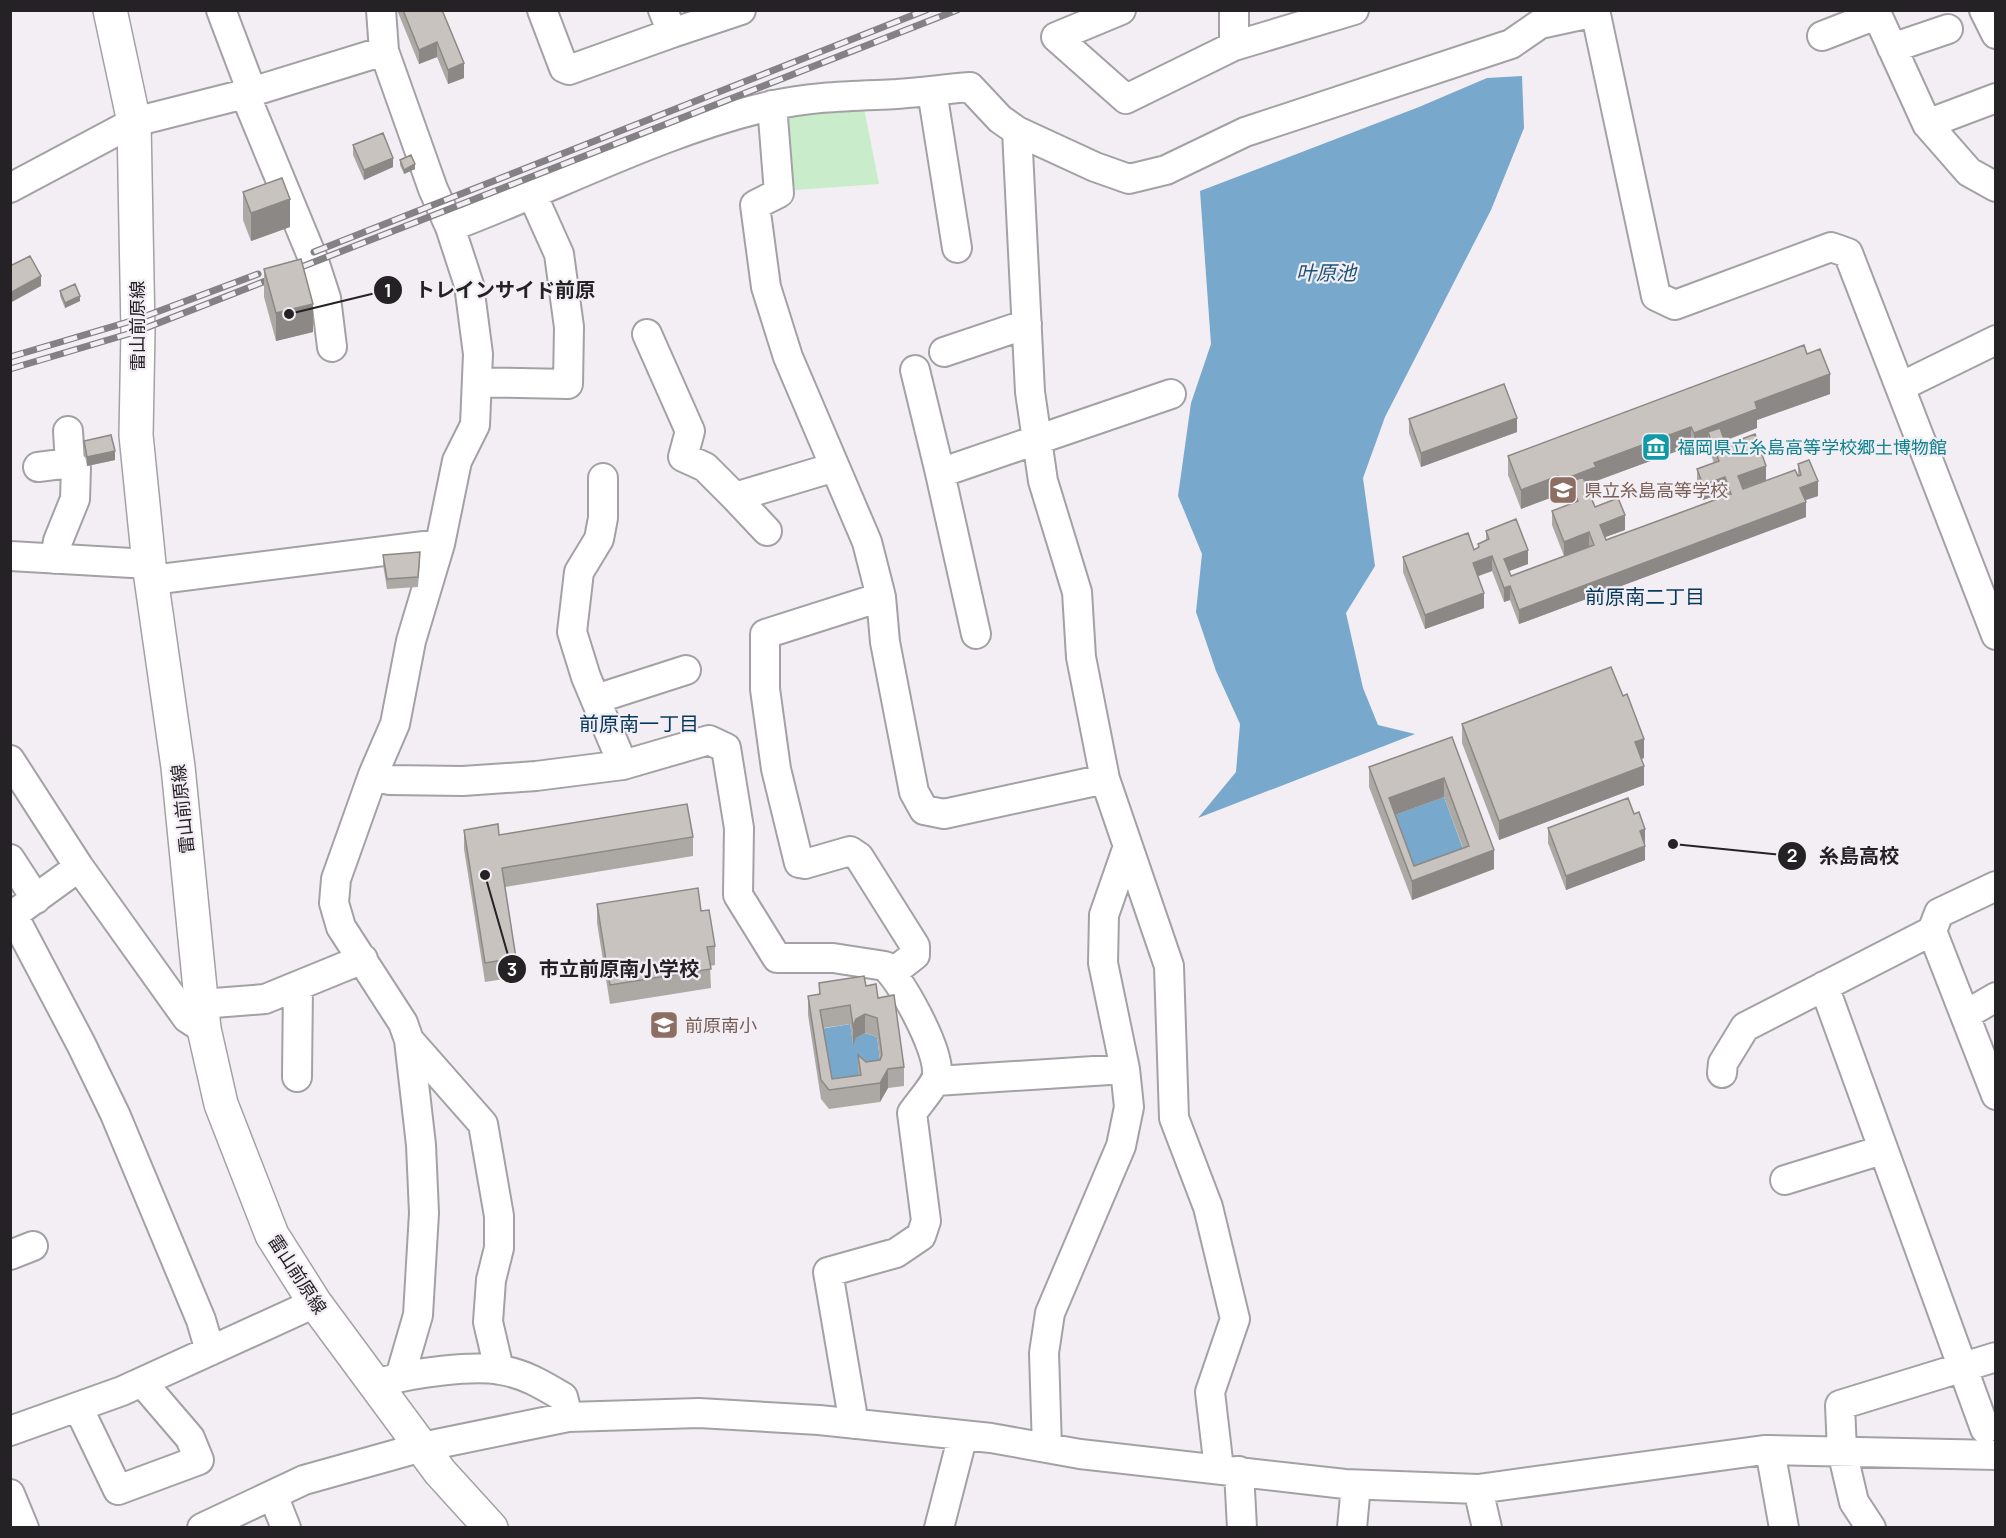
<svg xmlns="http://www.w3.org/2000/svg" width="2006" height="1538" font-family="Manrope,'Noto Sans JP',sans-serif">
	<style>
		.green { fill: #c9edcb }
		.water { fill: #78a8cc }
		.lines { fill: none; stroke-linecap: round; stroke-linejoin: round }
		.minor-casing { stroke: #a4a1a6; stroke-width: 32 }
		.major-casing { stroke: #a4a1a6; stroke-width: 36 }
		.minor { stroke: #fff; stroke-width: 28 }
		.major { stroke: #fff; stroke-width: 33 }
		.rail-casing { stroke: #848185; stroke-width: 7 }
		.rail { stroke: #f2eef4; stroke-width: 4.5; stroke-dasharray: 14; stroke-linecap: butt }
		.wall { fill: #aca8a3; fill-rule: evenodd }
		.shaded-wall { fill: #8c8885 }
		.building { fill: #c8c3be; stroke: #8c8885; stroke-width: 1.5; fill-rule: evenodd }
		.labels { text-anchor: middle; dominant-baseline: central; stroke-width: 4.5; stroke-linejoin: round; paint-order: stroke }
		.street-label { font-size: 18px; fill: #242224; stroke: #f2eef4 }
		.culture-label { font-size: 18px; fill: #0d838f; stroke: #f2eef4; text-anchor: start }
		.education-label { font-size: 18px; fill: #785e54; stroke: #f2eef4; text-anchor: start }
		.water-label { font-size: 20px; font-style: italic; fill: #1b5377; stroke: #f2eef4 }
		.neighbourhood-label { font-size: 20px; fill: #05375b; stroke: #f2eef4 }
		.leader { fill: none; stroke: #242224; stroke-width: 2 }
		.callout-dot { fill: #242224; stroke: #f2eef4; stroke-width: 2 }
		.mark-label { font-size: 18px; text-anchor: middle; font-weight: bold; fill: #fff }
		.callout-label { font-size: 20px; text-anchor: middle; font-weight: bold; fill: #242224; stroke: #f2eef4; stroke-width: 4.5; stroke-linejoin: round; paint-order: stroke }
	</style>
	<rect width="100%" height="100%" fill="#f2eef4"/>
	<path class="green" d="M863 103 879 184 795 190 780 113Z"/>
	<path class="water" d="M1522 76 1524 128 1491 210 1385 417 1363 478 1375 566 1346 613 1363 688 1378 725 1415 734 1198 818 1236 772 1240 724 1216 671 1196 612 1202 554 1178 496 1191 403 1211 344 1200 191 1419 107 1487 78Z
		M1444 797 1469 865 1414 885 1389 817Z
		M850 1024 853 1043 856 1038 865 1033 877 1037 882 1074 832 1098 820 1029Z"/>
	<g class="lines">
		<g class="minor-casing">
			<path id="minor" d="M221 10 252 92
				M381 10 384 51 433 189 450 227 469 285 478 354 475 425 457 461 440 544 411 641 395 724 373 775 336 879 334 903 341 927 403 1023 409 1040 483 1124 499 1216V1248L491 1280 488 1322 499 1369
				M542 10 564 68 569 70 672 33 663 10
				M1121 10 1056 37 1126 99 1234 46 1354 10
				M1595 10 1656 296 1675 305 1831 247 1848 253 1996 635
				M1875 10 1927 124 1969 172 1996 187
				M1984 10 1996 34
				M672 33 741 10
				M1822 36 1876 15
				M1234 46V10
				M1892 48 1948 29
				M932 91 957 248
				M245 94 314 261 326 298 332 347
				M772 105 779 193 755 205 766 287 788 357 867 542 881 597 885 642 914 792 924 810 944 814 1105 779
				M1927 124 1996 98
				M1017 131 1030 392 1043 481 1077 592 1081 657 1105 779 1169 966 1174 1118 1208 1207 1235 1319 1210 1392 1219 1469
				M10 188 134 122 245 94 384 51
				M450 227C555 188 661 131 770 106 812 96 855 96 897 94 922 92 946 89 970 87L1000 119 1017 131 1095 167 1129 179 1166 170 1245 132 1511 44 1540 24 1595 12
				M647 334 690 431 683 457 705 467 735 497
				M944 352 1027 324
				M915 370 940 473
				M479 382 568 384 569 327 559 254 532 194
				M1900 387 1996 340
				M68 431 70 463
				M38 467 70 463 76 468 75 499 58 541 55 559
				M603 478V518L599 539 579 572 572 632 586 677 623 765
				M767 531 735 497 835 467
				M10 556 149 564
				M152 580 440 544
				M881 597 765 634V689L776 769 799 863 805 864 850 851 859 857 915 946V955L892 973
				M976 634 940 473 1171 394
				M596 699 686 670
				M10 760 79 867 187 1018 204 1029
				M373 775 389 780 463 781 536 776 623 765 709 740 726 748 739 828 738 895 777 958H833L885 966C903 984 939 1049 937 1074 937 1083 918 1104 912 1113L926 1221 921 1236 896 1253 828 1272 854 1424
				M10 859 36 899
				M1996 886 1939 913 1932 931 1996 1095
				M13 915 81 1044 115 1114 201 1320 210 1351
				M10 917 79 867
				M1824 986 1985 1429
				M201 1004 265 999 363 959
				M1965 1015 1996 997
				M1722 1073 1723 1063 1745 1027 1932 931
				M297 1077 298 986
				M936 1081 1125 1069
				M1785 1180 1882 1150
				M10 1255 33 1246
				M400 1377 418 1315 424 1213 421 1145 409 1040
				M386 1381C413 1373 472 1365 500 1370 523 1373 543 1385 563 1397L568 1417
				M78 1407 118 1490 199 1460 190 1438 142 1382
				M10 1431 122 1391 315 1303
				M1047 1448 1044 1353 1050 1313 1121 1146 1129 1107 1125 1069 1103 963 1104 915 1128 846
				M1770 1450 1784 1528
				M1239 1471 1242 1528
				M1478 1489 1487 1528
				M10 1494 24 1528
				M273 1495 286 1528
				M202 1528 304 1480 422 1447 568 1417 699 1413 819 1420 991 1438 1080 1454 1345 1484 1478 1489 1764 1450 1996 1455
				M939 1528 963 1435
				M1352 1528 1356 1485
				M1871 1528 1854 1502 1842 1451 1840 1405 1996 1357"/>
		</g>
		<g class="major-casing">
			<path id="major" d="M110 10 134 122 138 331 136 435 149 564 178 767 204 1029 221 1104 272 1235 315 1303 440 1472 491 1528"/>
		</g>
		<use href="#minor" class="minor"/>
		<use href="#major" class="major"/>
		<g class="rail-casing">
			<path id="rail" d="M314 252 926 10
				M10 357 138 319 258 274
				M10 369 138 331 957 10"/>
		</g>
		<use href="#rail" class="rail"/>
	</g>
	<path class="wall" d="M397 10H442L464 78 448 84 437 57 419 64Z
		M353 145 393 167 364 180 353 155Z
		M400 160 415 169 404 174 400 165Z
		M243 192 290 227 251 241 243 220Z
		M264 269 313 332 276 341 264 297Z
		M60 291 80 301 65 308 60 296Z
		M1807 354 1830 394 1757 420V428L1725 441 1726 445 1766 480 1798 476V464L1818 496 1805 500 1806 517 1519 624 1510 600 1504 602 1492 571 1478 576 1484 608 1425 629 1403 572V557L1474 550 1478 548V544L1486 541V531L1528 564 1509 571 1511 576 1564 556 1552 525V511L1573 503 1570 496 1560 500 1558 495 1521 509 1508 475V456ZM1691 446 1694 452 1708 447 1714 463 1697 469V484L1703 500 1725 492 1726 495 1606 540 1605 537 1625 530 1595 507 1588 490 1596 487V481Z
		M1409 419 1517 432 1421 467 1409 433Z
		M84 441 115 460 87 466 84 451Z
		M383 555 420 562 418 587 387 589 383 564Z
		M1462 724 1644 758 1641 759 1644 785 1499 840 1462 743Z
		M1452 737 1494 869 1412 900 1369 787V767ZM1444 797 1463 848 1414 866 1395 815Z
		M1548 828 1645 843 1644 844 1645 860 1566 890 1548 843Z
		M464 830 499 835 693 837V856L505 887 516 958V977L485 982 464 849Z
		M597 904 701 911 715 946V965L710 966 711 988 610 1004 597 923Z
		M819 983 866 986 878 998 904 1067V1086L888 1088 880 1102 829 1109 821 1099 808 1015V996L819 994ZM850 1024 853 1045 856 1038 865 1033 877 1037 880 1060 866 1062 858 1055V1075L832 1079 823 1028Z"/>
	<path class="shaded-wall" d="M437 42V57L419 64V50Z
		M464 63V78L448 84V70Z
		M393 158V167L364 180V170Z
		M415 164V169L404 174V170Z
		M290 199V227L251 241V213Z
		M41 276V286L10 303V293Z
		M80 296V301L65 308V303Z
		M313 304V332L276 341V313Z
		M1830 374V394L1757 420V428L1713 445 1708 432V447L1694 452V433L1755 402Z
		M1517 418V432L1421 467V453Z
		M1691 427V446L1596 481V487L1575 494 1570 482V496L1560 500V481L1594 463Z
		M115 451V460L87 466V457Z
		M1766 466V480L1738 490V476Z
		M1558 476V495L1521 509V490Z
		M1725 477V492L1703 500V485Z
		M1818 481V496L1800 502V488Z
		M1806 502V517L1519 624V610Z
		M1625 515V530L1600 539V525Z
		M1589 532V547L1564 556V542Z
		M1528 550V564L1504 573V559Z
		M1492 556V571L1473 578V563Z
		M1510 586V600L1504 602V588Z
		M1484 593V608L1425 629V615Z
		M1644 739V758L1635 761V742Z
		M1644 766V785L1499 840V821Z
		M1444 778V797L1389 817V798Z
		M1645 829V843L1640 845V831Z
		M1645 846V860L1566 890V876Z
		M1494 850V869L1412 900V881Z
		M865 1014V1033L856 1038 853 1045V1026L856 1019Z
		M888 1069V1088L880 1102V1083Z"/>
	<path class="building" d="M403 10H442L464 63 448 70 437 42 419 50Z
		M383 133 393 158 364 170 353 145Z
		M411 155 415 164 404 170 400 160Z
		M282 178 290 199 251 213 243 192Z
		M30 256 41 276 10 293V266Z
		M301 259 313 304 276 313 264 269Z
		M75 284 80 296 65 303 60 291Z
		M1804 345 1807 354 1820 349 1830 374 1755 402 1757 409 1694 433 1691 427 1594 463 1596 467 1583 472 1560 481 1558 476 1521 490 1508 456Z
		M1504 384 1517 418 1421 453 1409 419Z
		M1720 428 1726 445 1755 434 1766 466 1738 476 1743 489 1795 470 1798 476 1801 475 1798 464 1809 460 1818 481 1800 488 1806 502 1519 610 1510 586 1504 588 1492 556 1473 563 1484 593 1425 615 1403 557 1468 533 1474 550 1479 547 1478 544 1489 539 1486 531 1516 519 1528 550 1504 559 1511 576 1594 545 1589 532 1564 542 1552 511 1578 501 1570 482 1583 477 1595 507 1618 498 1625 515 1600 525 1606 540 1731 494 1725 477 1703 485 1697 469 1719 461 1708 432Z
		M111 435 115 451 87 457 84 441Z
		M420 552 418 577 387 579 383 555Z
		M1611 667 1623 696 1627 694 1644 739 1635 742 1644 766 1499 821 1462 724Z
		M1452 737 1494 850 1412 881 1369 767ZM1444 778 1469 846 1414 866 1389 798Z
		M1628 798 1634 814 1639 812 1645 829 1640 831 1645 846 1566 876 1548 828Z
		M687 804 693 837 502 868 516 958 485 963 464 830 498 824 499 835Z
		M698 888 701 911 709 910 715 946 707 947 711 969 610 985 597 904Z
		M864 976 866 986 876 984 878 998 894 995 904 1067 888 1069 880 1083 829 1090 821 1080 808 996 820 994 819 983ZM850 1005 853 1026 856 1019 865 1014 877 1018 882 1055 880 1060 866 1062 858 1055 861 1075 832 1079 820 1010Z"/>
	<defs>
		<g id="museum-square" transform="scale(1.5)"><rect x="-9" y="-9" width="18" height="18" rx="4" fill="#0f9aa8" stroke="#f2eef4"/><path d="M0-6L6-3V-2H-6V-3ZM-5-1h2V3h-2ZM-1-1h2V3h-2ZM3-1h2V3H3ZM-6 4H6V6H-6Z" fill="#fff"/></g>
		<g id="school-square" transform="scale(1.5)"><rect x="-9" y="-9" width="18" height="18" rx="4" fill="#8d6e63" stroke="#f2eef4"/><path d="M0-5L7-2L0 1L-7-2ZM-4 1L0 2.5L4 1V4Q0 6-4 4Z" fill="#fff"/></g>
	</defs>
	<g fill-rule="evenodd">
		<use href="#museum-square" x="1656" y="447"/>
		<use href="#school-square" x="1563" y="490"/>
		<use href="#school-square" x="664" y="1025"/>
	</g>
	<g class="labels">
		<g class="street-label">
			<text transform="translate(137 326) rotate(-90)">雷山前原線</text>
			<text transform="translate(182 809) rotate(-96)">雷山前原線</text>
			<text transform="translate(298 1274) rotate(57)">雷山前原線</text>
		</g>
		<g class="culture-label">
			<text x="1677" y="447">福岡県立糸島高等学校郷土博物館</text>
		</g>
		<g class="education-label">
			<text x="1584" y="490">県立糸島高等学校</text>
			<text x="685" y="1025">前原南小</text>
		</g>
		<g class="water-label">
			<text x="1326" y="272">叶原池</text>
		</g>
		<g class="neighbourhood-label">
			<text x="1645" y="596">前原南二丁目</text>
			<text x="639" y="723">前原南一丁目</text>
		</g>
	</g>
	<path class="leader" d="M289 314L388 290M1673 844L1792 856M485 875L512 969"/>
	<g class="callout-dot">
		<circle cx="289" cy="314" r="6"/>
		<circle cx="1673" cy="844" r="6"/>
		<circle cx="485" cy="875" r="6"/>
		<circle cx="388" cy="290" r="15"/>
		<circle cx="1792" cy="856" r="15"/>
		<circle cx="512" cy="969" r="15"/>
	</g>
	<g class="mark-label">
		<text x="388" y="297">1</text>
		<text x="1792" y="862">2</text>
		<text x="512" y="976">3</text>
	</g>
	<g class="callout-label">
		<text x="505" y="297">トレインサイド前原</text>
		<text x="1859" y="863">糸島高校</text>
		<text x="619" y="976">市立前原南小学校</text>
	</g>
	<rect width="2006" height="1538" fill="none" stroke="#242224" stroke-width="24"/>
</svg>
